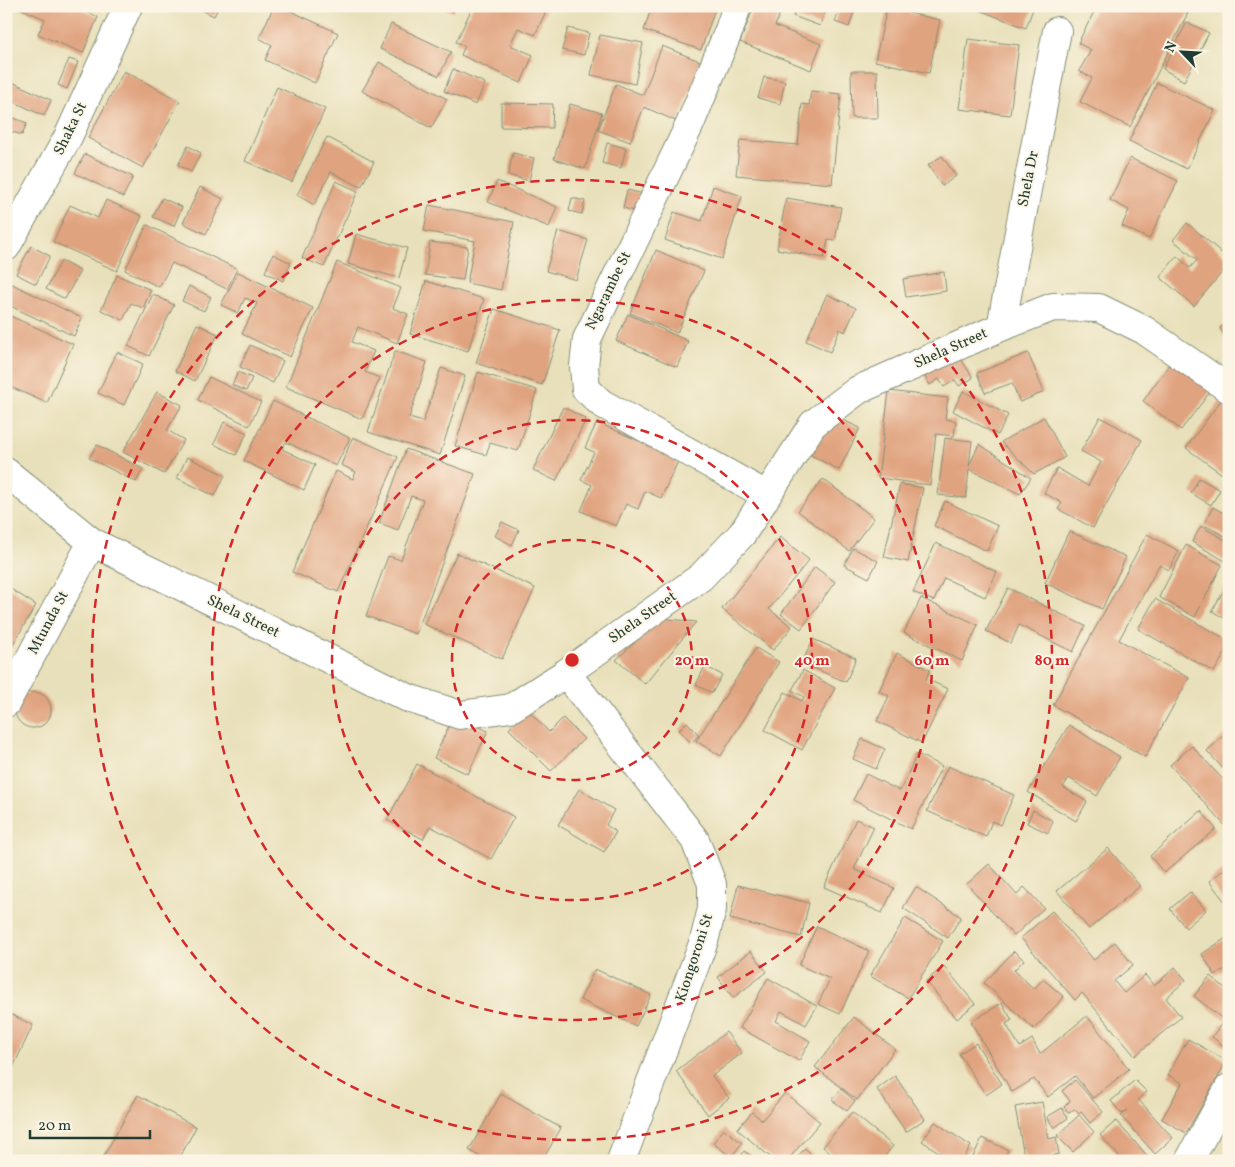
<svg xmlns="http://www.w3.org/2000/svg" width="1235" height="1167" font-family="Vollkorn,serif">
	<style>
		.building { fill: #e0a37f }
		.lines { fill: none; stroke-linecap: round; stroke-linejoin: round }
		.street-casing { stroke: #848e77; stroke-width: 30 }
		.street { stroke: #fff; stroke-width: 28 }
		.ring { fill: none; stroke: #d62828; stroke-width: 2.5; stroke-dasharray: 9 6 }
		.labels { text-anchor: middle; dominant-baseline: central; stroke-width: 4; stroke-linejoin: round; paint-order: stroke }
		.street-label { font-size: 15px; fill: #1f3d34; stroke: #fcf5e5 }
		.centre { fill: #d62828; stroke: #fcf5e5; stroke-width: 2.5 }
		.ring-label { font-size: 15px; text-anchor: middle; font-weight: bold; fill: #d62828; stroke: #fcf5e5; stroke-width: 4; stroke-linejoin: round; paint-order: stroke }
	</style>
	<rect width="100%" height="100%" fill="#fcf5e5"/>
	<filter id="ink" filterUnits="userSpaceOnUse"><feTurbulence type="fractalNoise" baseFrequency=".02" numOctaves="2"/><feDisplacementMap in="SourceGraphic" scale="10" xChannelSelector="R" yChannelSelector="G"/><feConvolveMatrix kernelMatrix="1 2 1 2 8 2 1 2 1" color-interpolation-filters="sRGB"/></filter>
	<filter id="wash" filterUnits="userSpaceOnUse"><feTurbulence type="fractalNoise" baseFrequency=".0096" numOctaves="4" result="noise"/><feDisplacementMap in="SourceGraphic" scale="20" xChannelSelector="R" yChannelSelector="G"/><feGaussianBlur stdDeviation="1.12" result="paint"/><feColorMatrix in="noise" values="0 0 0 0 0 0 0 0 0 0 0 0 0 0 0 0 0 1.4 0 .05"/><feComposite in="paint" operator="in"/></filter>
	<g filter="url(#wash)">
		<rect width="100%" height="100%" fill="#e8e0ba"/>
		<g id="blocks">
			<path class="building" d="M15 6H80V9L98 17 83 53 38 34 45 19Z
				M193 6H219L214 16Z
				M274 6H280L338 33 315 83 265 60 272 45 259 38Z
				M439 6H456L453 12Z
				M473 6H537L546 11 535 35 518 28 510 45 533 55 521 83 461 55 465 46 456 42Z
				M652 6H716L701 50 644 30Z
				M754 6H783L775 26 821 44 811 70 740 42Z
				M796 6H827L820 26 793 16Z
				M840 6H856L849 27 835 22Z
				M974 6H1034L1026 28 974 8Z
				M1097 6H1174L1188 13 1130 127 1080 102 1092 78 1079 71 1091 50 1078 43Z
				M887 8 940 20 929 73 875 61Z
				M1187 22 1209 33 1184 81 1163 69Z
				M391 24 451 52 439 76 380 49Z
				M568 28 589 33 584 55 562 50Z
				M600 35 643 43 635 84 591 75Z
				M968 39 1019 45 1010 115 959 109Z
				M662 46 702 62 678 122 644 107 630 142 598 130 616 84 643 95Z
				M69 59 78 62 67 89 58 85Z
				M379 62 447 99 431 128 362 91Z
				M453 69 485 83 476 105 444 91Z
				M124 71 180 101 143 168 88 138Z
				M851 71H877L878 118H852Z
				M764 77 785 81 780 104 758 98Z
				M10 81 51 100 44 116 6 98V88Z
				M1157 83 1215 110 1187 169 1129 141Z
				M277 87 325 109 292 182 245 161Z
				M811 91 841 94 832 184 736 175 740 140 798 145 802 104 809 105Z
				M501 103 553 104 552 128 501 127Z
				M570 104 602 113 585 169 554 159Z
				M6 115 27 123 22 135 6 130Z
				M327 137 374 162 361 187 331 172 314 205 297 195Z
				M607 143 626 148 621 168 602 163Z
				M188 146 201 153 191 172 178 165Z
				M513 153 534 158 529 181 508 175Z
				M85 154 133 177 123 197 75 173Z
				M942 156 956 176 942 186 928 165Z
				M1130 158 1178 181 1149 239 1122 226 1129 210 1110 200Z
				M336 181 358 191 324 267 302 258Z
				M497 181 557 207 549 227 488 202Z
				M713 186 742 196 722 259 665 240 674 212 702 221Z
				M200 187 223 199 206 234 183 223Z
				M627 190 644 194 639 212 623 208Z
				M162 198 182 207 174 226 153 217Z
				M572 198 585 201 582 214 569 211Z
				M786 198 841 207 835 241 828 240 824 258 777 249Z
				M106 200 142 216 117 271 53 242 70 205 98 218Z
				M429 205 514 222 501 290 467 283 475 241 424 231Z
				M1187 223 1229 259V264L1194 306 1160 277 1177 256 1190 268 1197 260 1173 240Z
				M147 225 237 269 227 289 172 263 159 287 125 270Z
				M558 231 588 240 576 280 546 271Z
				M356 234 407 248 399 278 348 264Z
				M430 242 468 247 463 280 425 275Z
				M31 246 50 256 36 284 16 274Z
				M656 250 704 271 677 333 630 313Z
				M273 254 291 263 283 281 265 272Z
				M61 261 80 271 65 299 46 289Z
				M337 262 401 288 393 308 408 314 397 343 358 327 352 342 374 351 365 372 380 378 362 419 286 387Z
				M238 272 313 308 290 357 242 334 257 303 245 298 238 313 221 305Z
				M944 272 946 291 906 297 903 279Z
				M117 275 151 290 143 308 131 303 123 320 101 310Z
				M426 281 484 299 468 351 410 334Z
				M10 283 82 318 74 336 6 304V290Z
				M189 286 211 297 204 311 182 301Z
				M153 294 174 305 149 356 128 346Z
				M827 294 856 308 845 332 840 329 830 352 806 341Z
				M494 309 560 330 542 385 476 363Z
				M6 314 73 344 47 403 6 385Z
				M628 314 688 341 677 367 616 341Z
				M1229 322V345L1220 328Z
				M197 324 218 334 195 381 175 371Z
				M250 345 283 361 273 383 240 367Z
				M955 349 973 378 959 386 955 380 944 387 939 379 930 385 921 370Z
				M395 351 427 362 409 418 423 422 441 368 465 376 440 455 368 432Z
				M117 352 143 364 124 405 98 393Z
				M1028 353 1044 392 1020 402 1012 383 985 393 977 373Z
				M1173 359 1213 388 1181 430 1143 401Z
				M238 372 252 378 246 391 232 385Z
				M478 372 537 390 518 451 490 443 486 455 455 446Z
				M209 377 261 402 249 426 198 400Z
				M889 391 948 398 945 419 956 421 954 436 936 434 930 485 878 478Z
				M963 391 1008 415 998 435 953 411Z
				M157 392 182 405 167 430 184 440 164 474 123 452Z
				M1227 392 1229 393V479L1186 448Z
				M273 401 350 438 336 466 286 442 282 449 315 465 304 490 244 461Z
				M563 407 586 419 556 481 533 470Z
				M832 415 860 428 839 470 811 455Z
				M1044 417 1065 457 1034 474 1001 442Z
				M1100 417 1142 440 1093 528 1058 509 1062 503 1044 493 1057 468 1088 486 1101 462 1081 451Z
				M224 422 247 433 236 455 214 444Z
				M597 422 679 459 661 498 645 491 638 509 626 504 616 526 581 511 592 485 581 480 594 452 585 448Z
				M353 437 398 457 338 592 292 572 336 471 353 479 356 472 341 465Z
				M945 438 972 441 969 466 979 444 1031 478 1020 494 969 469 966 498 938 495Z
				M97 445 143 469 136 482 89 458Z
				M406 449 475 474 416 634 366 616 388 556 401 560 423 500 411 496 398 530 379 523Z
				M187 457 225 475 215 496 177 478Z
				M1199 478 1220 490 1211 505 1191 493Z
				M823 479 874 518 849 551 798 511Z
				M900 484 923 488 908 562 884 557Z
				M945 501 998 526 987 551 934 526Z
				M1213 507 1229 516V538L1204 525Z
				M502 522 519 530 512 545 495 536Z
				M1201 526 1229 542V558L1227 562 1192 542Z
				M1069 531 1126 557 1102 609 1045 583Z
				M1147 534 1179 551 1169 570 1159 565 1119 640 1189 678 1145 757 1053 705Z
				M780 537 809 560 769 609 792 627 773 650 722 609Z
				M936 543 997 572 985 597 944 578 934 601 913 592Z
				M1186 545 1222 565 1195 617 1159 597Z
				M853 548 878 561 869 578 844 565Z
				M457 553 535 588 502 659 424 624Z
				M815 567 835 582 801 629 781 614Z
				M1229 581V621L1212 611Z
				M6 586 36 605 6 656Z
				M1008 588 1085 626 1073 652 1019 625 1011 643 986 631Z
				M921 598 978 625 962 661 904 633Z
				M1155 599 1229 641V646L1214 672 1138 629Z
				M661 618 696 622 645 684 616 660Z
				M813 639 856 658 846 682 802 663Z
				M756 648 779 662 721 756 696 741Z
				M897 653 930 670 926 679 948 689 922 743 877 721 889 696 879 691Z
				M705 666 722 675 712 693 696 685Z
				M803 670 835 688 802 750 765 730 785 692 802 701 804 697 792 690Z
				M15 710a18 18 0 1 1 36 0a18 18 0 1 1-36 0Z
				M528 710 549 732 563 718 584 739 551 771 509 729Z
				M454 715 488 731 468 774 434 758Z
				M687 722 699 735 691 743 679 730Z
				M1069 725 1120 757 1097 796 1069 778 1063 787 1087 802 1076 821 1028 792Z
				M1227 732 1229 733V775L1207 751Z
				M862 739 885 749 876 769 853 759Z
				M1192 746 1229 786V830L1170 765Z
				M917 754 942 766 911 829 853 800 866 774 900 791Z
				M417 764 514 817 491 859 430 826 423 839 387 820Z
				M948 766 1014 795 1001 825 992 821 986 837 927 811Z
				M579 789 614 810 606 825 616 832 604 852 558 825Z
				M1033 810 1053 821 1048 833 1027 823Z
				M1201 811 1216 829 1164 873 1150 856Z
				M856 819 874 827 854 869 894 888 882 913 824 887Z
				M1108 848 1140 886 1089 929 1057 891Z
				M989 864 1017 895 1024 887 1044 908 1014 936 967 884Z
				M1229 866V907L1209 881Z
				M738 885 809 903 801 937 730 919Z
				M916 887 961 917 948 938 903 908Z
				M1190 892 1206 910 1186 928 1170 909Z
				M1052 911 1094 960 1115 942 1133 965 1114 981 1124 993 1145 975 1154 986 1175 967 1186 980 1166 998 1181 1017 1135 1056 1082 993 1075 1000 1021 938Z
				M905 918 943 941 908 998 870 976Z
				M817 926 869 951 840 1014 818 1004 830 979 799 965Z
				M1229 936V967L1215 975 1202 954Z
				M751 951 767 972 733 998 718 977Z
				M1014 951 1024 960 1014 970 1034 989 1043 979 1064 997 1034 1029 984 983Z
				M944 966 975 1004 957 1019 926 981Z
				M595 969 651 995 636 1026 580 1000Z
				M1210 976 1229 991V1024L1194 996Z
				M768 978 817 1006 806 1025 781 1011 776 1021 810 1041 799 1061 740 1028Z
				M1002 1003 1012 1020 1006 1024 1020 1047 1032 1039 1040 1054 1087 1016 1129 1069 1093 1098 1075 1076 1048 1097 1034 1079 1012 1092 971 1022Z
				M6 1012 33 1025 6 1082Z
				M854 1017 895 1049 857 1100 815 1067Z
				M1222 1023 1229 1028V1050L1212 1037Z
				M726 1032 742 1053 712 1076 729 1098 708 1115 676 1071Z
				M1188 1039 1227 1061 1186 1133 1162 1119 1182 1083 1168 1075Z
				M976 1043 1002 1084 986 1095 959 1054Z
				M895 1076 925 1119 906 1132 877 1089Z
				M1075 1080 1103 1112 1090 1123 1081 1112 1079 1114 1074 1109 1069 1113 1064 1107 1070 1101 1062 1091Z
				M1135 1080 1147 1092 1138 1099 1173 1138 1155 1154 1121 1116 1128 1110 1122 1114 1111 1101Z
				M841 1089 855 1101 847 1111 832 1100Z
				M785 1093 820 1122 787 1161H775L737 1129 752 1112 762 1120Z
				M501 1094 561 1128 542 1161H487L469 1150Z
				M138 1095 196 1127 178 1161H105L102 1159Z
				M1042 1102 1049 1139 1056 1137 1059 1154 1052 1156 1054 1161H1025L1015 1107Z
				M1062 1108 1068 1118 1054 1128 1047 1117Z
				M852 1112 893 1146 881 1161H839L823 1147Z
				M1079 1115 1094 1132 1073 1152 1057 1136Z
				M1116 1121 1152 1161H1123L1100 1135Z
				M935 1122 971 1146 962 1161H952L922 1141Z
				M724 1129 742 1143 731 1157 713 1143Z
				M982 1138 1008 1150 1003 1161H971Z
				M805 1148 818 1161H794Z
				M744 1151 760 1161H738Z"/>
		</g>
	</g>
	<g filter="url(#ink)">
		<use href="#blocks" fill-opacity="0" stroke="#848e77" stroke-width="1"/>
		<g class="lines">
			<g class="street-casing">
				<path id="street" d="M737 6 729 30 690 124 587 339 584 366 586 389 601 403 766 495
					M6 247 68 137 128 6
					M1001 327 1057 31
					M6 472 92 542 408 698 460 715 511 708 566 673 701 577 742 534 813 424 858 390 1001 327 1053 307 1099 308 1144 330 1229 389
					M566 673 695 840 712 884V909L704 941 621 1161
					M6 703 92 542
					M1189 1161 1229 1088"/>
			</g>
			<use href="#street" class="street"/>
		</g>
	</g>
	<g class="ring">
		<circle cx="572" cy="660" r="120"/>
		<circle cx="572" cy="660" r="240"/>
		<circle cx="572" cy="660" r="360"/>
		<circle cx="572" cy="660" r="480"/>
	</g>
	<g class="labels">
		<g class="street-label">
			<text transform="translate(71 129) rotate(-64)">Shaka St</text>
			<text transform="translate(1029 179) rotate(-79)">Shela Dr</text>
			<text transform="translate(609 291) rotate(-64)">Ngarambe St</text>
			<text transform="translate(951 349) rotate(-24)">Shela Street</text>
			<text transform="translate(243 617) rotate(26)">Shela Street</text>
			<text transform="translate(643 618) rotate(-35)">Shela Street</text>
			<text transform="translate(49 623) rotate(-62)">Mtunda St</text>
			<text transform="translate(695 958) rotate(-72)">Kiongoroni St</text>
		</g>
	</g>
	<circle cx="572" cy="660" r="8" class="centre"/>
	<g class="ring-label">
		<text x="692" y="665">20 m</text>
		<text x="812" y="665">40 m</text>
		<text x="932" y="665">60 m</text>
		<text x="1052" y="665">80 m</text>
	</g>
	<rect width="1235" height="1167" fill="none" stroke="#fcf5e5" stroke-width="25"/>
	<g transform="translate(1182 52) rotate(295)" stroke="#fcf5e5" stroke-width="4" paint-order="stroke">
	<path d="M0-4L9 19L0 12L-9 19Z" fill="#1f3d34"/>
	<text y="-8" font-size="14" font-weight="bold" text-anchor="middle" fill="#1f3d34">N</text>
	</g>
	<path d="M30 1130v8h120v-8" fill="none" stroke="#1f3d34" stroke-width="2.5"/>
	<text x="38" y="1130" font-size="15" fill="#1f3d34" stroke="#fcf5e5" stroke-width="4" paint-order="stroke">20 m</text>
</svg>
